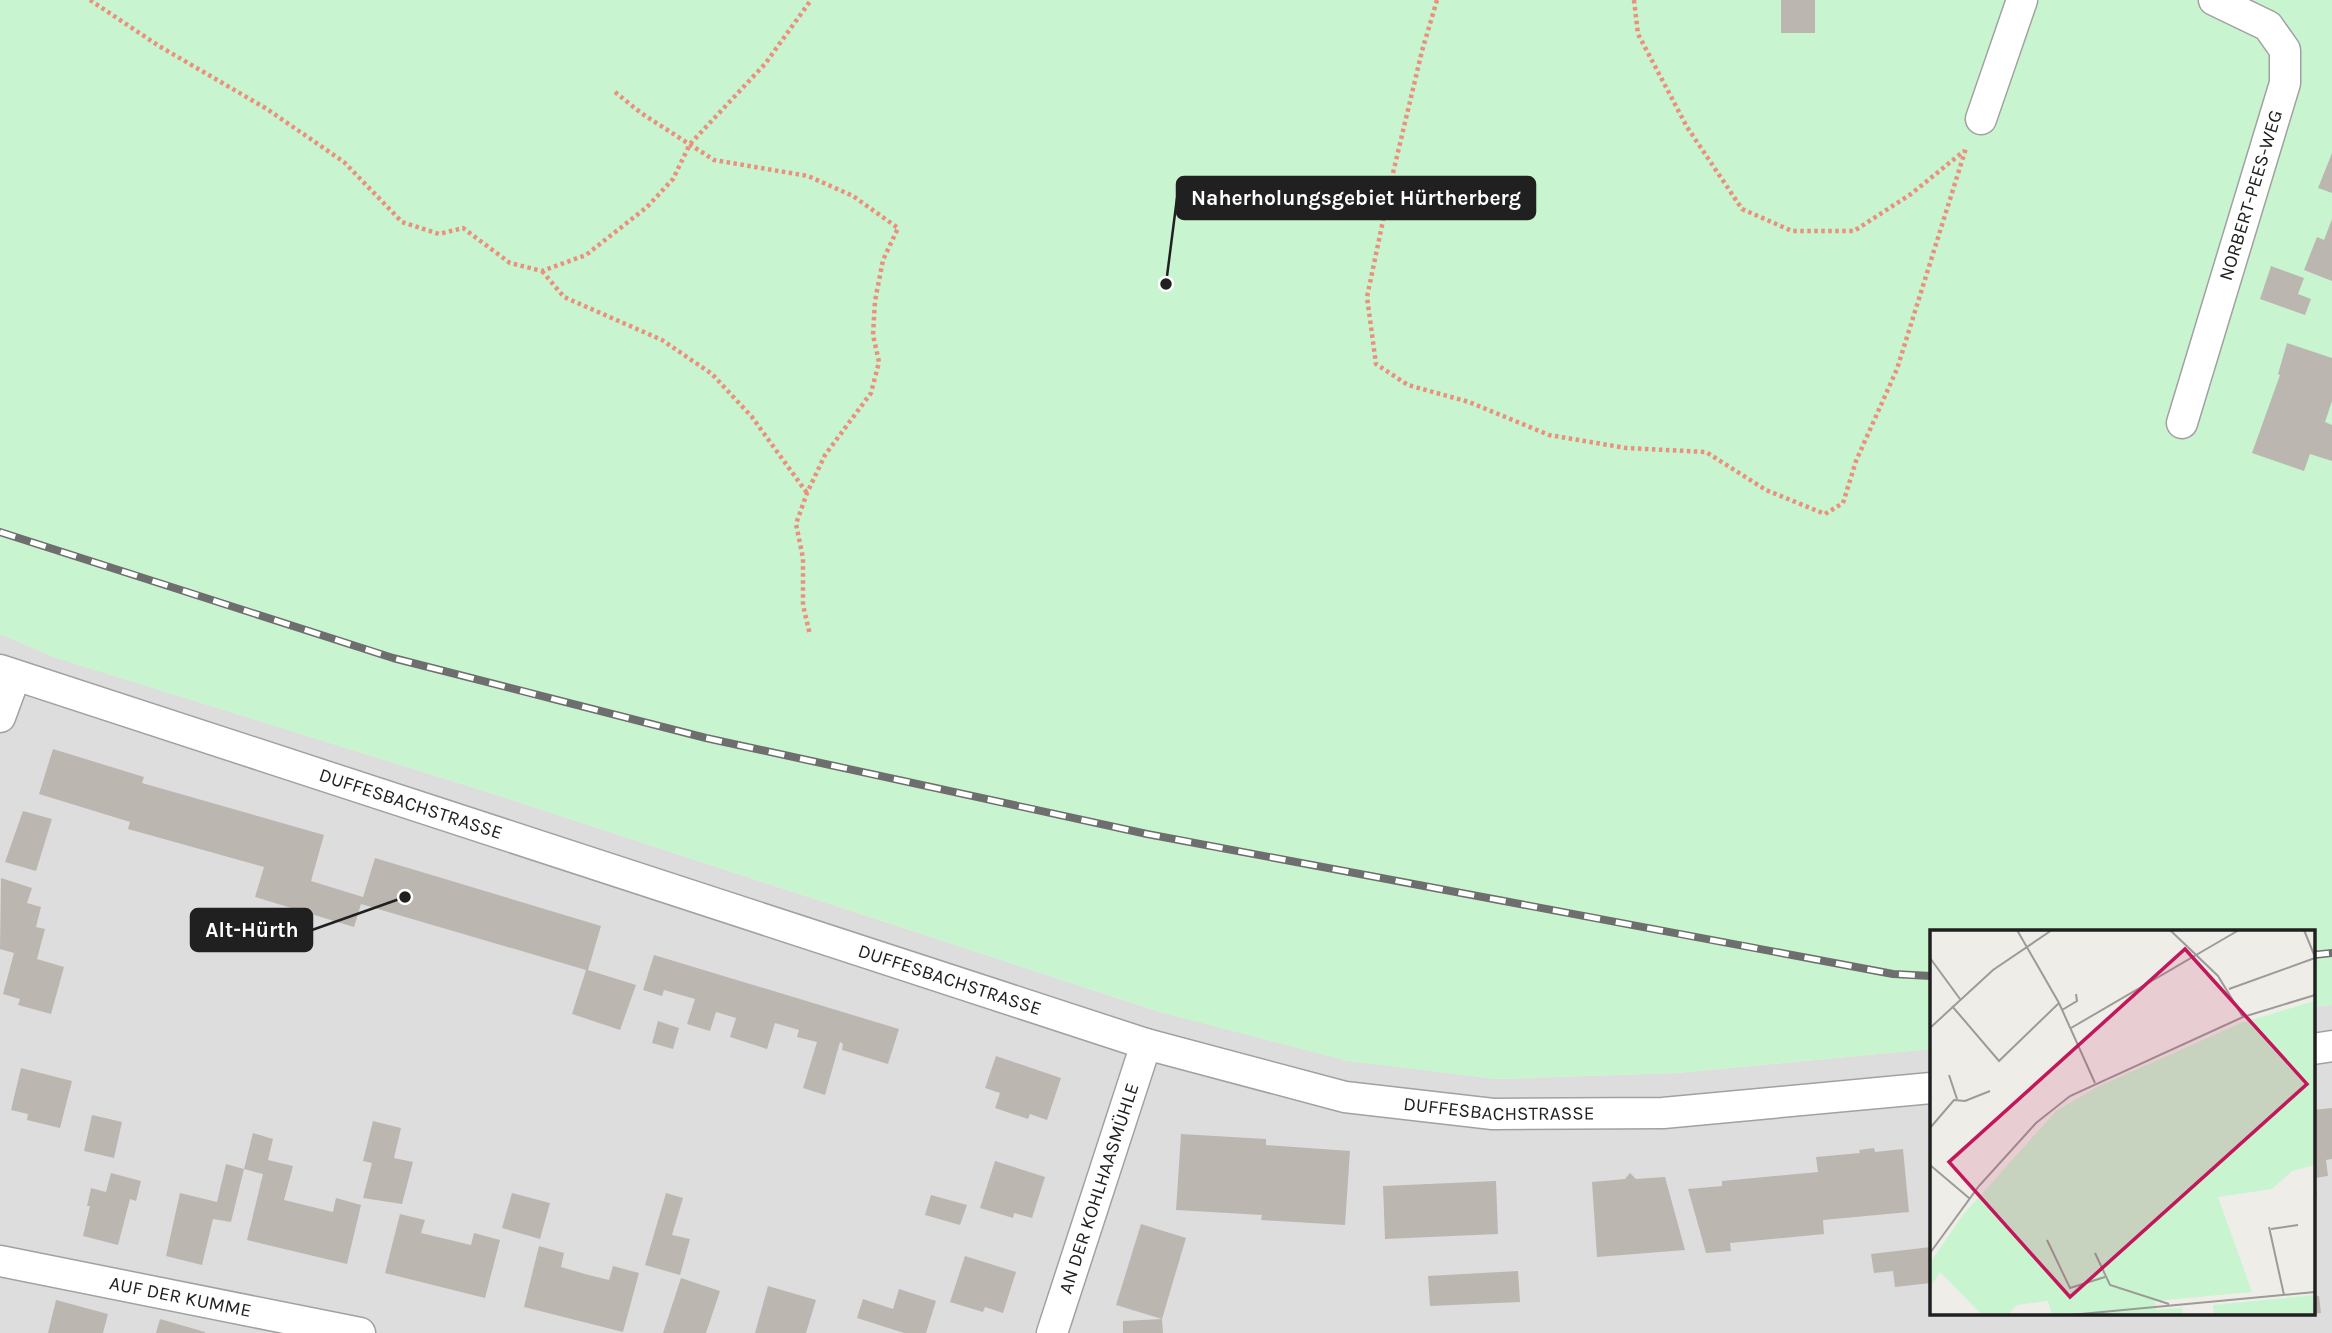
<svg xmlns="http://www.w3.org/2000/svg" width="2332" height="1333" font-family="Karla,sans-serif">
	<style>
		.residential { fill: #dedddd }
		.park { fill: #c9f4d0 }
		.building { fill: #bcb6b0 }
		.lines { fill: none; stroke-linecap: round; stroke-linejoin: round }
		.street-casing { stroke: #a1a1a1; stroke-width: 33 }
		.path { stroke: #eb907c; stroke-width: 4.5; stroke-dasharray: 3.5 3.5; stroke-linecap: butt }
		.street { stroke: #fff; stroke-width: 30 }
		.rail-casing { stroke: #6e6e6e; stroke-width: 8 }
		.rail { stroke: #fff; stroke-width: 5; stroke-dasharray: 16; stroke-linecap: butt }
		.labels { text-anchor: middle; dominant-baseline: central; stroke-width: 5; stroke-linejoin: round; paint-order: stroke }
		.street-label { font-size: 19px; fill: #202020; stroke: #fff }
		.inset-road { fill: none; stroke: #9c9b97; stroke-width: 2 }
		.view { fill: #c2185b; fill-opacity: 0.15; stroke: #c2185b; stroke-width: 3.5 }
		.inset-edge { fill: none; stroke: #202020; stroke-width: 3.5 }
		.leader { fill: none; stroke: #202020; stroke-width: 2.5 }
		.callout-dot { fill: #202020; stroke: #fff; stroke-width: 2.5 }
		.callout { fill: #202020; stroke: #202020; stroke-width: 2.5 }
		.callout-label { font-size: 21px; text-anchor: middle; font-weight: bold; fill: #fff }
	</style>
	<rect width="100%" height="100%" fill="#efede7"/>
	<path class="residential" d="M0 634 57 658 481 790 1160 1012 1347 1060 1497 1079 1677 1073 1931 1049V1314H2313V1007L2332 1005V1333H0Z"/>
	<path class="park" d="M0 0H2332V1005L2313 1007V932H1931V1049L1677 1073 1497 1079 1347 1061 1160 1012 481 790 56 658 0 634Z"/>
	<path class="building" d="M1781 0H1815V33H1781Z
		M2332 153V193L2318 188Z
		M2332 219V281L2304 270 2317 237 2324 240Z
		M2271 266 2304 278 2298 294 2311 299 2305 315 2260 299Z
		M2287 343 2332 358V401L2325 422 2332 425V461L2310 454 2304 471 2252 453 2280 375 2278 374Z
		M53 749 144 777 142 783 324 835 311 881 363 897 375 858 601 926 588 970 636 985 620 1030 572 1014 586 970 361 904 354 927 255 897 264 867 128 829 130 822 39 794Z
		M23 811 52 819 36 871 5 862Z
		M1 878 32 888 27 903 41 907 36 927 45 929 37 959 64 967 51 1014 18 1005 20 999 3 994 14 953 0 949Z
		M654 955 899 1029 888 1064 842 1050 843 1044 840 1042 825 1095 803 1088 817 1042 797 1037 799 1030 775 1023 767 1049 730 1037 736 1018 716 1012 710 1031 687 1024 695 999 664 990 662 996 643 990Z
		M658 1021 679 1028 673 1049 652 1043Z
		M996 1056 1061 1078 1047 1120 1030 1114 1028 1119 995 1108 1000 1093 985 1088Z
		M21 1068 72 1081 60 1128 27 1120 28 1114 11 1110Z
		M2332 1108V1159L2326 1160 2328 1176 2315 1178 2317 1197 2313 1198V1110Z
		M92 1115 122 1122 114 1158 84 1151Z
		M373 1121 401 1128 394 1158 413 1162 402 1204 363 1198 372 1163 363 1161Z
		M253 1133 273 1139 268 1160 293 1166 284 1200 333 1212 336 1198 361 1205 347 1264 247 1240 263 1174 244 1169Z
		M1181 1134 1266 1139V1145L1350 1151 1345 1225 1261 1220 1262 1215 1176 1210Z
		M1874 1148 1875 1152 1903 1149 1909 1212 1823 1220 1824 1234 1730 1243 1731 1251 1706 1253 1688 1189 1722 1186V1181L1818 1172 1816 1157 1860 1153 1859 1150Z
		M995 1161 1045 1177 1032 1218 1014 1213 1013 1218 980 1208Z
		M226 1164 244 1169 231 1222 213 1219 202 1265 166 1256 180 1193 217 1202Z
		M111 1173 141 1181 136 1201 130 1199 118 1245 83 1236 90 1206H87L91 1188 106 1192Z
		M1630 1173 1636 1179 1665 1177 1685 1250 1597 1257 1592 1182 1625 1179Z
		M1496 1181 1498 1234 1385 1239 1383 1186Z
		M512 1193 550 1203 540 1239 502 1228Z
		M666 1193 683 1198 672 1235 690 1239 680 1275 645 1265Z
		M931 1195 967 1205 960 1225 925 1215Z
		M400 1214 425 1220 421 1233 471 1245 474 1233 500 1240 485 1298 385 1273Z
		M1141 1224 1186 1238 1162 1319 1116 1305Z
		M539 1246 564 1253 561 1267 585 1274 609 1280 613 1266 639 1273 623 1332 524 1307Z
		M1931 1247V1283L1895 1287 1893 1271 1874 1273 1871 1254Z
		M965 1256 1016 1272 1003 1313 985 1307 983 1312 950 1302Z
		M1518 1271 1520 1302 1430 1306 1428 1276Z
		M681 1278 720 1291 706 1333H663Z
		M768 1286 816 1300 806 1333H755Z
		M899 1289 936 1301 926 1333H904L857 1318 863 1299 893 1309Z
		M2319 1296 2321 1313 2313 1314V1297Z
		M56 1300 108 1314 103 1333H48Z
		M160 1319 205 1332V1333H156Z
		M1162 1319 1163 1333H1123V1321Z"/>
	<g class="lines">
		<g class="street-casing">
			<g id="street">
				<path d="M1981 119 2022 0"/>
				<path id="s1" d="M2182 423 2285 83V50L2268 26 2214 0"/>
				<path id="s2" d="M0 670 1146 1044 1345 1097 1493 1114 1663 1113 1931 1088"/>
				<path d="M0 717 15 676"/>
				<path d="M2313 1049 2332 1046"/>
				<path id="s3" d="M0 1261 360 1333"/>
				<path id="s4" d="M1052 1333 1146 1044"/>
			</g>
		</g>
		<path class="path" d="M90 0 159 46 267 109 344 162 402 222 439 234 463 228 510 263 542 271 586 255 647 207 673 179 690 144 765 64 811 0
			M1437 0 1422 51 1393 173 1367 297 1376 364 1408 385 1469 402 1549 435 1626 448 1706 452 1766 490 1825 514 1843 503 1856 461 1897 369 1966 148
			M1634 0 1638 34 1687 127 1742 209 1792 231H1854L1911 194 1964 151
			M615 92 641 113 714 160 808 176 853 196 898 228 883 260 875 301 873 335 879 362 871 393 825 455 807 493 796 524 803 558V605L810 635
			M542 271 564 297 662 340 712 374 752 417 807 493"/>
		<use href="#street" class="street"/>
		<g class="rail-casing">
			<path id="rail" d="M0 532 393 658 706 738 1147 834 1893 974 1931 976
				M2313 955 2332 953"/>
		</g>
		<use href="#rail" class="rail"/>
	</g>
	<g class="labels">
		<g class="street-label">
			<text stroke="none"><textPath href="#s1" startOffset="238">NORBERT-PEES-WEG</textPath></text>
			<text stroke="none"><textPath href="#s2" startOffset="432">DUFFESBACHSTRASSE</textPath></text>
			<text stroke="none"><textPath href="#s2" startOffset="999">DUFFESBACHSTRASSE</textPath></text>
			<text stroke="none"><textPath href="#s2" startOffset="1566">DUFFESBACHSTRASSE</textPath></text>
			<text stroke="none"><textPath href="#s4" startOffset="152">AN DER KOHLHAASMÜHLE</textPath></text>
			<text stroke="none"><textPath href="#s3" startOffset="184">AUF DER KUMME</textPath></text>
		</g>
	</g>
	<g transform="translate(1930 930)">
		<rect width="385" height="385" fill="#efede7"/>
		<path d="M385 71V235L362 241 342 259 288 267 322 362 225 371 226 380 252 378 253 385H122L118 371 87 375 78 385H52L10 342 0 358V333L32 286 126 181 167 157 311 93ZM385 365V385H284L283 375Z" fill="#c9f4d0"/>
		<path class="inset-road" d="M87 0 129 73 165 153M240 0 288 46 313 87M374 0 385 27M0 28 30 69M299 59 385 28M22 76 69 131 129 73M132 80 147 71 146 64M0 98 63 40 122 0M141 98 309 0M19 145 27 169M0 198 24 170 35 171 60 161M0 235 39 268M339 297 354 365M341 299 368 295M117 310 140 358 175 347M0 323 49 256 106 193 140 166 313 87 385 65M165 323 180 355 239 374M140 385 385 362"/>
		<path class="view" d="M255 19 377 154 140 367 19 232Z"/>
		<rect width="385" height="385" class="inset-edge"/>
	</g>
	<path class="leader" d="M1166 284L1177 198M405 897L312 930"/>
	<g class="callout-dot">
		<circle cx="1166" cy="284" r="7"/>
		<circle cx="405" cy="897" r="7"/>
	</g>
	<g class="callout">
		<rect x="1177" y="177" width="358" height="42" rx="7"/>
		<rect x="191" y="909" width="121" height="42" rx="7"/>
	</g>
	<g class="callout-label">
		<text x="1356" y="205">Naherholungsgebiet Hürtherberg</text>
		<text x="252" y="937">Alt-Hürth</text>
	</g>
</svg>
